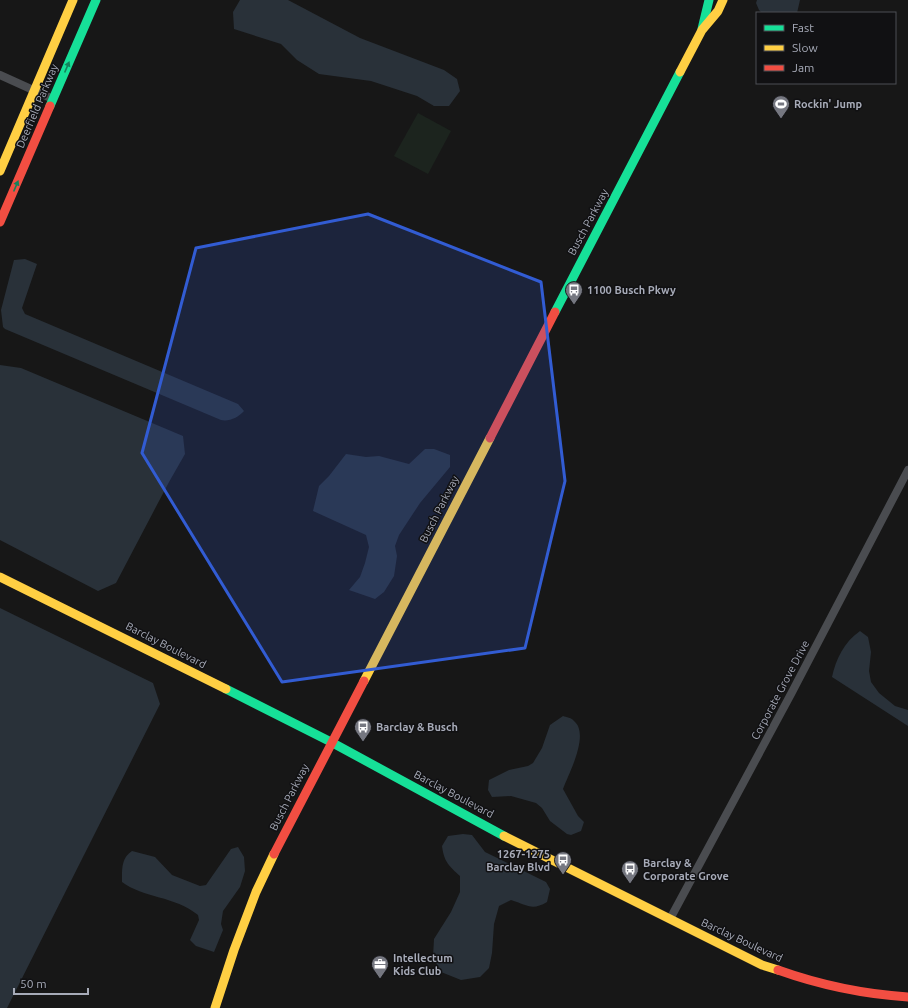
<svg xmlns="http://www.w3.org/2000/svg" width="908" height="1008" font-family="Ubuntu,sans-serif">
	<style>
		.green { fill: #1c241e }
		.water { fill: #293139 }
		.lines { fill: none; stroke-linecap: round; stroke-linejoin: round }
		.street { stroke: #4a4c50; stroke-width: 8 }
		.fast { stroke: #16e098; stroke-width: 9 }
		.slow { stroke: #ffcf43; stroke-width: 9 }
		.jam { stroke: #f24e42; stroke-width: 9 }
		.oneway { fill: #14835c }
		.marked { fill: #325cd3; fill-opacity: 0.2; stroke: #325cd3; stroke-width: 3; stroke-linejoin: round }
		.labels { text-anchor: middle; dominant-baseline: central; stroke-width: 3; stroke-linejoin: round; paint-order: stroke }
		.poi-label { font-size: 11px; font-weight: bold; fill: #a7abb8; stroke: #111113; text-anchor: start }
		.street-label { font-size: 11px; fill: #a7abb8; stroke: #111113 }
	</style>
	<rect width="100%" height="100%" fill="#171717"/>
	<path class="green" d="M418 113 451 131 428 174 394 156Z"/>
	<path class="water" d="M240 0H288L360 38 444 70 457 79 460 91 449 106H434L417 96 371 81 319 74 297 60 281 44 234 29 233 12Z
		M757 0H800L797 13H762L759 10 756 3Z
		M25 259 37 264 22 308 25 314 238 404 244 411C239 417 229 422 221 420L5 329 3 327 1 310 14 260Z
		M0 365 21 368 183 436 185 454 169 482 116 583 98 591 0 540Z
		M425 449H434L450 455V467L420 503 399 535 395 546 397 556 394 576 384 592 375 599 349 590 360 577 365 563 369 547 366 535 313 511 319 486 329 476 346 454 366 457 379 456 409 464Z
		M0 608 153 683 160 704 7 1008H0Z
		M860 631 868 637 871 652 869 671 871 682 879 693 895 706 908 710V726L832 677C836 659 844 642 860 631Z
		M563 716C566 717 572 718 574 721 590 734 569 773 563 789L578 816 584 822 581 831 571 835 567 834 550 821 542 808 536 803 511 796 492 797 488 790 489 780 509 770 528 766 533 763 542 748 550 725Z
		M463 834 472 835 485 852 546 882 550 889 547 902C532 911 527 905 511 900L499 906 494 924 492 953 489 968 480 977 461 980 441 972 433 957 434 939 451 912 460 892V876C449 866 444 862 442 846L448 836Z
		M238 847 244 857 245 871 240 887 223 911 221 924 223 930 214 952 196 946 190 940 199 920 198 915C175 896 143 898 122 882 122 870 121 858 132 851L155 857 172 875 200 886 206 885 231 849Z"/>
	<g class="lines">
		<path class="street" d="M0 75 53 99
			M670 919 791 694 908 470"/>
		<path class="fast" d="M702 29 709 0
			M50 106 96 0
			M555 312 680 72
			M226 689 331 742 504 836"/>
		<path class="slow" d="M680 72 702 30 718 11 723 0
			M0 171 73 0
			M0 577 226 689
			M364 681 490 438
			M504 836 762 965 778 970
			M215 1008 234 950 256 892 274 854"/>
		<path class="jam" d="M0 222 50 106
			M490 438 555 312
			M274 854 364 681
			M778 970C820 985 863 994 908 997"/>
	</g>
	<defs><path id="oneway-solid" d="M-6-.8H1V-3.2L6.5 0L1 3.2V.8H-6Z"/></defs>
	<g class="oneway">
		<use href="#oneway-solid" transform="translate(67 67) rotate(-67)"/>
		<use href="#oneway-solid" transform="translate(16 186) rotate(-67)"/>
	</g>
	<path class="marked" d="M368 214 541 282 565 481 525 648 282 682 142 453 196 248Z"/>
	<defs>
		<g id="stadium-pin" transform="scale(0.9)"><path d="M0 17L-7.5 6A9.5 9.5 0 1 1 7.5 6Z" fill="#757780" stroke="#111113"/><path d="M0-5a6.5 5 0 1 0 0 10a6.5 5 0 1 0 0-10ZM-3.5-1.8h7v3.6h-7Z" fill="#fff"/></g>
		<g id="bus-pin" transform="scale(0.9)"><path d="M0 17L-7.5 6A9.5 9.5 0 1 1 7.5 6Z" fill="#757780" stroke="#111113"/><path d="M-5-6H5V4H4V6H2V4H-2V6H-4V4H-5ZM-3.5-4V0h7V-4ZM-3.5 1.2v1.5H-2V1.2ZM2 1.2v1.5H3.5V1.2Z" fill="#fff"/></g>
		<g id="office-pin" transform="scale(0.9)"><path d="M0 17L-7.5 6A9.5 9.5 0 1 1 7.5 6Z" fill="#757780" stroke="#111113"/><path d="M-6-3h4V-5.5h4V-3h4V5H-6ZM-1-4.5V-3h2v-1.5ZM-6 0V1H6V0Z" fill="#fff"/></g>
	</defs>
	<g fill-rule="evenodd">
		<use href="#stadium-pin" x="781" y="104"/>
		<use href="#bus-pin" x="574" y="290"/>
		<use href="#bus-pin" x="363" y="727"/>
		<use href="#bus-pin" x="563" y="860"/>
		<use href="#bus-pin" x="630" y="869"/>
		<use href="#office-pin" x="380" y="964"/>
	</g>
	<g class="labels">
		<g class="poi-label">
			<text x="794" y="104">Rockin' Jump</text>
			<text x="587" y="290">1100 Busch Pkwy</text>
			<text x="376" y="727">Barclay &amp; Busch</text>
			<text x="550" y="854" text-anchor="end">1267-1275<tspan x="550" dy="13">Barclay Blvd</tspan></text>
			<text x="643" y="863">Barclay &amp;<tspan x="643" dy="13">Corporate Grove</tspan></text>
			<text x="393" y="958">Intellectum<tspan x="393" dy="13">Kids Club</tspan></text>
		</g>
		<g class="street-label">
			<text transform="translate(37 106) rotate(-67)">Deerfield Parkway</text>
			<text transform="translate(588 222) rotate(-62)">Busch Parkway</text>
			<text transform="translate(439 509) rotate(-63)">Busch Parkway</text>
			<text transform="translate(166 645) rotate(27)">Barclay Boulevard</text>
			<text transform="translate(780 690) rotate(-62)">Corporate Grove Drive</text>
			<text transform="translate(454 794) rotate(28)">Barclay Boulevard</text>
			<text transform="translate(289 797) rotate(-63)">Busch Parkway</text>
			<text transform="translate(742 940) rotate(25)">Barclay Boulevard</text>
		</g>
	</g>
	<rect x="756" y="12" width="140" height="72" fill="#111113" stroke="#4d4f55"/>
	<rect x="764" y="25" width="20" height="6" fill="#16e098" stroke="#4d4f55"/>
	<text x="792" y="32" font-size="12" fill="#a7abb8">Fast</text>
	<rect x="764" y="45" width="20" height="6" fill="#ffcf43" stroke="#4d4f55"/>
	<text x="792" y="52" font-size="12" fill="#a7abb8">Slow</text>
	<rect x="764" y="65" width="20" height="6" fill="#f24e42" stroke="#4d4f55"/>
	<text x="792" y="72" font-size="12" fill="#a7abb8">Jam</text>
	<path d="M14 988v6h74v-6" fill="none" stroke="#a7abb8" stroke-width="2"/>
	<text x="20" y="988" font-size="12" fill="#a7abb8" stroke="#111113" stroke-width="3" paint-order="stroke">50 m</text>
</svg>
